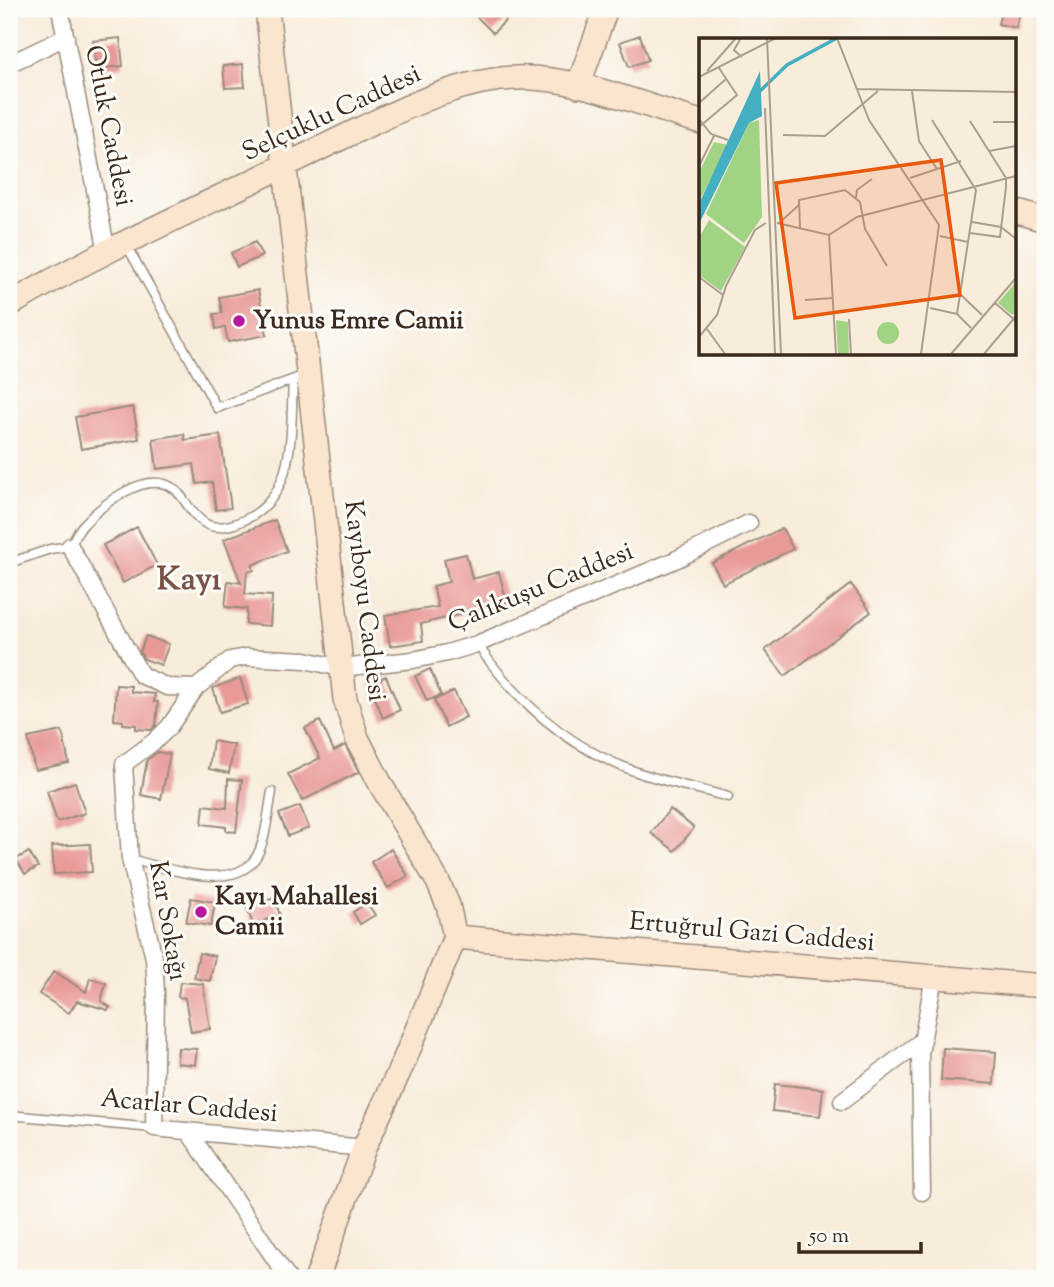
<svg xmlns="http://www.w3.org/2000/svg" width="1054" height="1287" font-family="'Sorts Mill Goudy',serif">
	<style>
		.building { fill: #e89998 }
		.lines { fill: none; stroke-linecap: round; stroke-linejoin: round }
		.lane-casing { stroke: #9a8b7c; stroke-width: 11 }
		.street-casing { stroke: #9a8b7c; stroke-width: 19 }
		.secondary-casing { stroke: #9a8b7c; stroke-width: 26 }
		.lane { stroke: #fff; stroke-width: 8 }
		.street { stroke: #fff; stroke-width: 16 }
		.secondary { stroke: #fce5cf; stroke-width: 23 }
		.poi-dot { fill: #b5179e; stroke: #fdfcf7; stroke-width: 2.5 }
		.labels { text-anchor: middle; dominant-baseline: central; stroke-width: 6; stroke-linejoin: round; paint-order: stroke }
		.street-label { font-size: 26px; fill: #3b2a1e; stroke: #fdfcf7 }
		.poi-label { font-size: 26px; font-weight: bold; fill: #3b2a1e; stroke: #fdfcf7; text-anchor: start }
		.district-label { font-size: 33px; font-weight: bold; fill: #785149; stroke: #fdfcf7 }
		.inset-river { fill: none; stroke: #43afc1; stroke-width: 3.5 }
		.inset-road { fill: none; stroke: #ac9e8f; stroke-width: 2 }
		.view { fill: #e8590c; fill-opacity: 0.15; stroke: #e8590c; stroke-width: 3.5 }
		.inset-edge { fill: none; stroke: #3b2a1e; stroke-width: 3.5 }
	</style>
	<rect width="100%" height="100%" fill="#fdfcf7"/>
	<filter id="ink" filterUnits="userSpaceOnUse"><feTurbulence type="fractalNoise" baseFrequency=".0143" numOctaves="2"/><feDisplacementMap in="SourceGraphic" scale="14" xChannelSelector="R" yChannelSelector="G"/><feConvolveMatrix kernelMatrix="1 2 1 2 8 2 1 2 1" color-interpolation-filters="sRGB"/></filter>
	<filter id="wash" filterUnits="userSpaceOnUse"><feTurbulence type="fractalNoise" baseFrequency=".00686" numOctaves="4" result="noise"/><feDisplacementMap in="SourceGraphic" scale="28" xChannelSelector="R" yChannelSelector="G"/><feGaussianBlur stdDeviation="1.57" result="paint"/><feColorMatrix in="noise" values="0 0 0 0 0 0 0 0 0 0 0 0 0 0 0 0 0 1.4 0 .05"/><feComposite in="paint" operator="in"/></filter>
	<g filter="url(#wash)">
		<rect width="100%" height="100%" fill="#f8ecdb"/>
		<g id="blocks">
			<path class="building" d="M485 9H517L493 33 477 17Z
				M1002 9H1021L1016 28 998 24Z
				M640 35 648 60 629 67 620 42Z
				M120 38 123 66 96 69 93 41Z
				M243 64 245 87 225 88 223 66Z
				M255 242 262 256 237 267 231 253Z
				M258 290 267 335 228 342 225 327 216 329 214 314 222 313 219 297Z
				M133 407 139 439 81 449 75 417Z
				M184 434 185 440 220 435 231 508 216 510 212 482 197 484 194 464 157 469 153 439Z
				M275 520 287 551 252 565 254 570 247 572 245 594 272 596 270 626 246 624 247 609 225 607 228 581 241 583 224 539Z
				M137 527 157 565 123 583 103 545Z
				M782 528 793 549 723 584 712 563Z
				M466 554 472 579 499 572 507 603 421 624 423 641 390 646 385 615 438 607 433 586 449 582 444 559Z
				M851 584 871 612 785 676 765 650Z
				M146 636 169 644 161 665 144 659 140 652Z
				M430 669 441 695 427 701 415 676Z
				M386 676 400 710 383 718 369 683Z
				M240 678 248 704 220 712 213 688Z
				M116 685 131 686V692L155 694 154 702H158L156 725 151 730 136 729V725L123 724V721L114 720Z
				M454 691 466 717 446 727 434 700Z
				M320 721 334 751 345 745 359 772 302 801 288 774 320 758 305 728Z
				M62 731 69 763 35 770 28 738Z
				M213 741 234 745 229 773 209 769Z
				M158 752 170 754 161 799 141 795 147 760Z
				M228 779 242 780 236 832 226 831V827L202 824 204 805 227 808Z
				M75 782 85 813 57 822 47 791Z
				M300 806 309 828 288 836 279 814Z
				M670 809 694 828 675 851 651 833Z
				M90 844 92 872 54 874 52 846Z
				M391 849 408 876 388 888 371 862Z
				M29 852 38 867 25 874 16 859Z
				M191 898 215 902 211 926 186 922Z
				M274 898 280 915 253 925 247 908Z
				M367 903 375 915 360 924 353 912Z
				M199 953 215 956 210 981 194 978Z
				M54 971 86 992 90 978 106 983 101 1001 110 1007 108 1010 77 1001 69 1013 39 994Z
				M180 982 203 984 210 1029 191 1032 185 998 178 997Z
				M178 1048 197 1049 195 1065 177 1063Z
				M943 1048 996 1052 994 1084 941 1080Z
				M775 1084 823 1089 820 1116 772 1111Z"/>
		</g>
	</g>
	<g filter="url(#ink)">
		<use href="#blocks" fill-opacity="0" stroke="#9a8b7c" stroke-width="2"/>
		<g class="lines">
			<g class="lane-casing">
				<path id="lane" d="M127 246 217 408 297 378
					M9 563 50 549 70 546C74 539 78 530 84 524 103 504 145 470 173 488 184 495 190 515 206 524 217 530 230 526 242 521 298 498 290 430 293 380
					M477 644C517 702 567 747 634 771 664 782 697 788 728 797
					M130 859C162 867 230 892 254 860 266 845 268 811 272 792
					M9 1115 154 1128"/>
			</g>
			<g class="street-casing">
				<path id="street" d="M60 9 107 252
					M9 64 66 37
					M70 546 141 675 167 687 196 688
					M842 1101 923 1040
					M188 1131 288 1278
					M364 1148 154 1128 156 993 154 958 130 859 124 764 156 740 169 727 196 688 230 660 246 657 305 660 341 668 413 660 447 653 477 644 675 560 749 523
					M922 1192 920 1053 934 977"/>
			</g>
			<g class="secondary-casing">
				<path id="secondary" d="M267 9 345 699 357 738 381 785 438 882 448 905 455 937 404 1061 364 1148 317 1278
					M578 86 606 9
					M1014 211 1045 220
					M9 305C88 258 172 220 255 180 290 163 325 146 360 129 409 106 460 80 515 78 573 75 644 106 701 122
					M455 937 1045 986"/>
			</g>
			<use href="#lane" class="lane"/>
			<use href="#street" class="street"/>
			<use href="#secondary" class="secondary"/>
		</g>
	</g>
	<g class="poi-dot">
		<circle cx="239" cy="321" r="7"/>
		<circle cx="201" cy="912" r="7"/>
	</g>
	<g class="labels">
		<g class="street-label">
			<text transform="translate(332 114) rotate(-25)">Selçuklu Caddesi</text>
			<text transform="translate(108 126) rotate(79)">Otluk Caddesi</text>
			<text transform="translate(541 588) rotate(-22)">Çalıkuşu Caddesi</text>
			<text transform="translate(364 601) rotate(83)">Kayıboyu Caddesi</text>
			<text transform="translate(167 921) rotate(80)">Kar Sokağı</text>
			<text transform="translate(752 933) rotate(5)">Ertuğrul Gazi Caddesi</text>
			<text transform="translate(189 1107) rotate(5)">Acarlar Caddesi</text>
		</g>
		<g class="poi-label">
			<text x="253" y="321">Yunus Emre Camii</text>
			<text x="215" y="897">Kayı Mahallesi<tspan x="215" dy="30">Camii</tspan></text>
		</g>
		<g class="district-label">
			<text x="189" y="581">Kayı</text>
		</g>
	</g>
	<g transform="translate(699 38)">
		<rect width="317" height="317" fill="#f8ecdb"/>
		<path d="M60 82 63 179 45 205 7 176 50 85ZM15 104 29 107 0 164V134ZM10 182 46 209 22 253 0 237V200ZM317 244V276H312L299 265ZM137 282 149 284 150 316H139ZM178 295a11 11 0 1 1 22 0a11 11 0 1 1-22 0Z" fill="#a0d383"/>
		<path d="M61 33 63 78 50 85 0 186V166Z" fill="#43afc1"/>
		<path class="inset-river" d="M59 55 88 27 138 0"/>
		<path class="inset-road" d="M42 0 35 12 43 19M68 0 82 316M138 0 170 82 240 187 222 316M8 33 37 0M0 39 77 0M158 51 317 54M213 53 220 103 238 131M0 65 27 41M66 70 76 316M0 81 12 96 29 102M233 82 277 152 258 276M271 83 307 140V149L301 199 271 195M294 84H317M0 89 38 57 20 30M84 97 126 98 179 53M290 113 317 108M0 128 15 98M211 140 262 123M157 160 158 152 173 141M273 184 302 189 317 201M78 185 130 197 158 179 317 138M80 185 100 167M101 190 100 162 146 152 161 164 166 191 188 228M130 197 137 316M241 198 269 204M0 239 24 257M261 256 283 277M106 262 134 260M296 265 317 283M231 270 258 276 272 290M150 281 152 316M8 291 26 316M0 299 18 277 27 248 56 192 67 185M252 316 317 240M285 316 317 278"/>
		<path class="view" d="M242 122 261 257 96 280 77 145Z"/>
		<rect width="317" height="317" class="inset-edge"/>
	</g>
	<rect width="1054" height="1287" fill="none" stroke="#fdfcf7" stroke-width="35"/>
	<path d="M799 1242v10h122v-10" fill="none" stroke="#3b2a1e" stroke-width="3.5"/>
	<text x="809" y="1242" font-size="21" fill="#3b2a1e" stroke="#fdfcf7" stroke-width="5" paint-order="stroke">50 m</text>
</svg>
